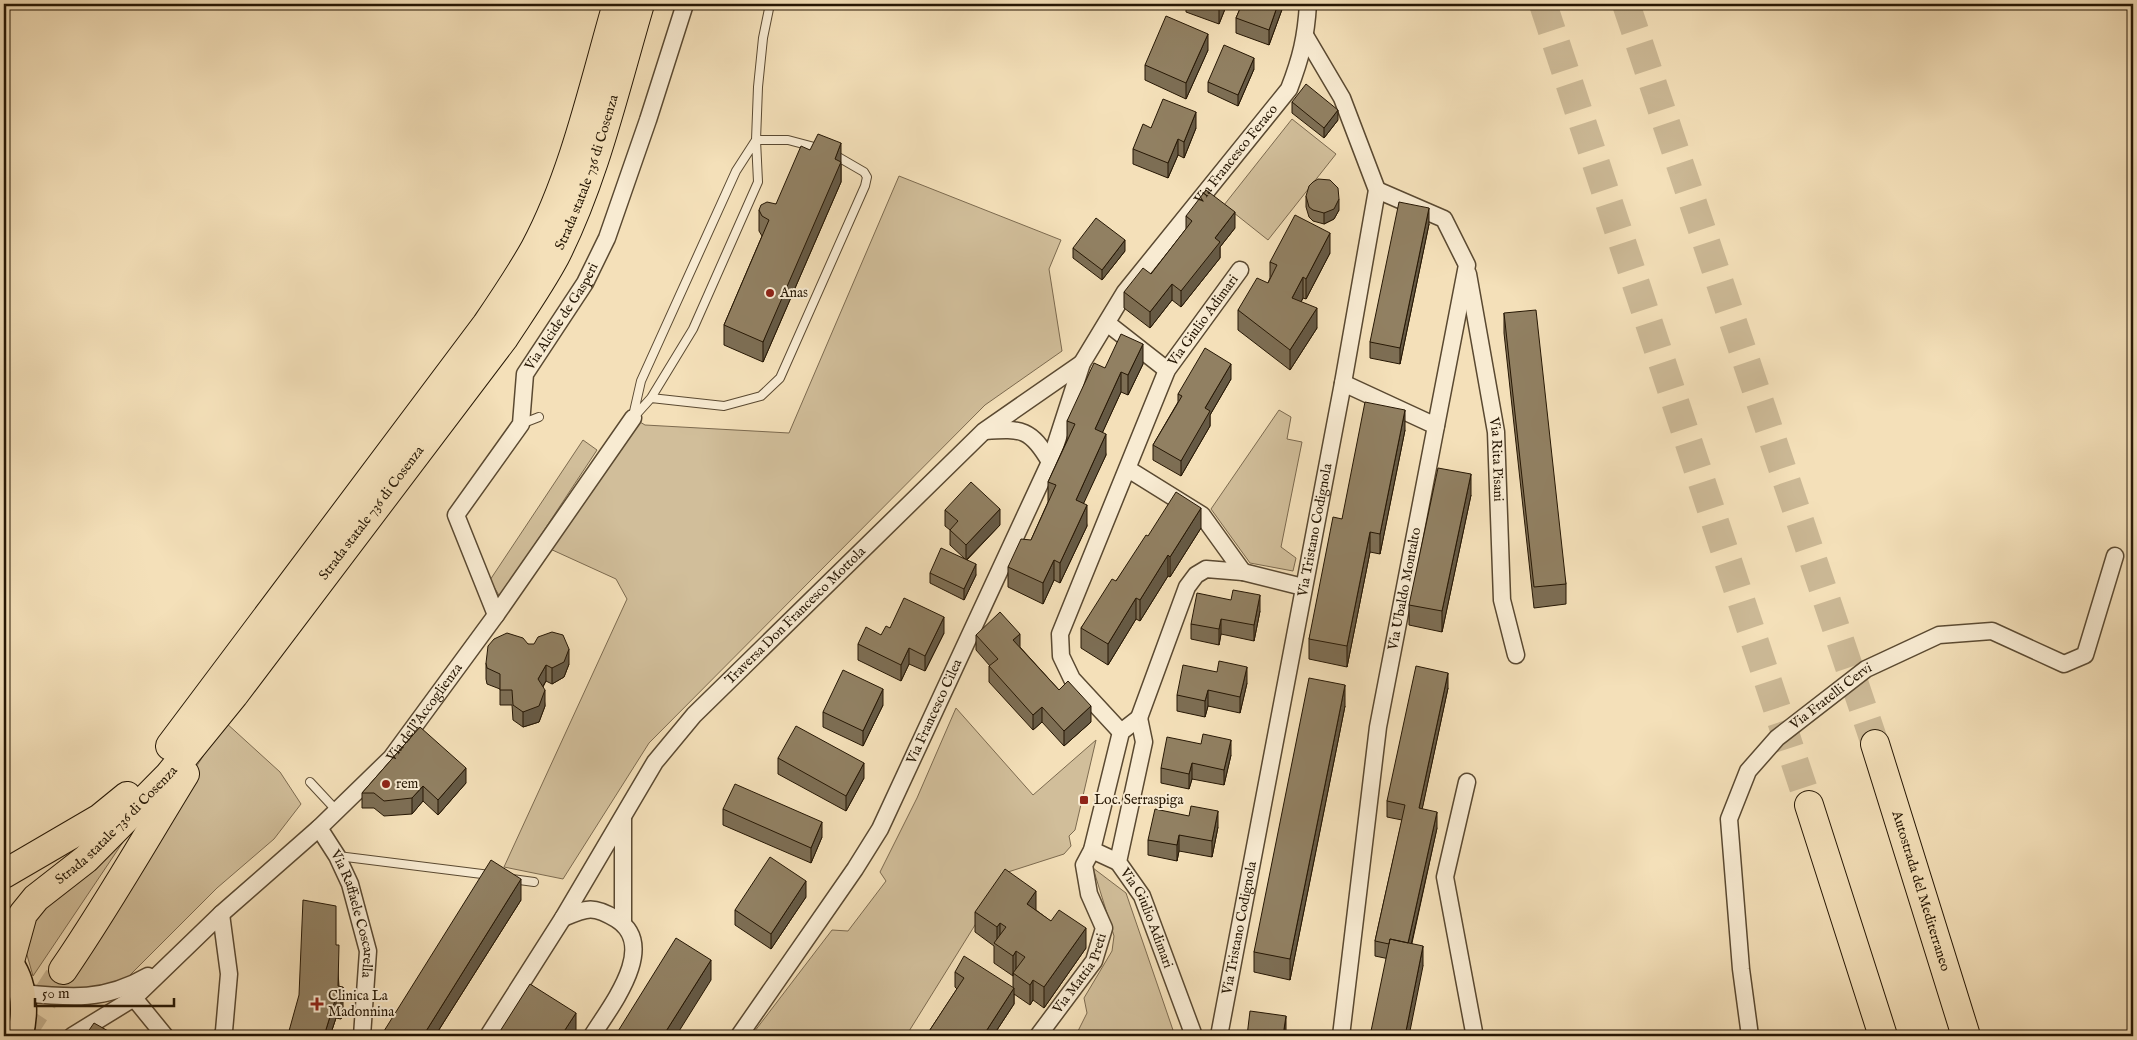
<svg xmlns="http://www.w3.org/2000/svg" width="2137" height="1040" font-family="'IM FELL English',serif">
	<style>
		.green { fill: #d1be9a; stroke: #7c6a4f }
		.lines { fill: none; stroke-linecap: round; stroke-linejoin: round }
		.highway-tunnel { stroke: #cbb895; stroke-width: 28; stroke-dasharray: 28 14; stroke-linecap: butt }
		.lane-casing { stroke: #5a4931; stroke-width: 10 }
		.street-casing { stroke: #5a4931; stroke-width: 19 }
		.primary-casing { stroke: #261704; stroke-width: 28 }
		.highway-casing { stroke: #261704; stroke-width: 30 }
		.lane { stroke: #f8ebd2; stroke-width: 8 }
		.street { stroke: #f8ebd2; stroke-width: 16 }
		.primary { stroke: #f4e0b9; stroke-width: 25 }
		.highway { stroke: #f4e0b9; stroke-width: 28 }
		.wall { fill: #7d6e54; stroke: #261704 }
		.shaded-wall { fill: #665a45; stroke: #261704 }
		.building { fill: #918062; stroke: #261704 }
		.poi-dot { fill: #8f2418; stroke: #f8ebd2; stroke-width: 2 }
		.labels { text-anchor: middle; dominant-baseline: central; stroke-width: 4; stroke-linejoin: round; paint-order: stroke }
		.street-label { font-size: 14px; fill: #261704; stroke: #f8ebd2 }
		.poi-label { font-size: 14px; fill: #261704; stroke: #f8ebd2; text-anchor: start }
	</style>
	<rect width="100%" height="100%" fill="#f4e0b9"/>
	<filter id="stains"><feTurbulence type="fractalNoise" baseFrequency=".004" numOctaves="4"/><feColorMatrix values="0 0 0 0 .2 0 0 0 0 .09 0 0 0 0 .02 0 0 0 .5 -.17"/></filter>
	<radialGradient id="worn" r=".72"><stop offset=".6" stop-color="#630" stop-opacity="0"/><stop offset="1" stop-color="#630" stop-opacity=".3"/></radialGradient>
	<path class="green" d="M1292 119 1336 154 1268 240 1224 205Z
		M899 176 1061 240 1049 269 1062 351 985 405 649 743 563 879 504 867 627 599 616 579 548 548 635 419 645 425 789 433Z
		M1279 410 1291 417 1287 439 1302 442 1281 547 1296 558 1293 571 1250 563 1211 509Z
		M583 440 597 450 500 597 490 580Z
		M956 708 1033 795 1096 740 1075 830 1069 836 1071 846 1064 854 1008 872 906 1036H751L832 930 848 931 886 881 880 872 917 798Z
		M225 722 280 772 301 804 274 839 217 888 122 983 87 991 55 987Z
		M123 842 33 976 23 941 24 928 102 848Z
		M1093 868 1126 893 1175 1036H1082L1077 1033 1087 1013 1084 998 1112 951 1114 936Z"/>
	<g class="lines">
		<path class="highway-tunnel" d="M1543 4 1809 805
			M1626 4 1875 744
			M20 1036 63 970"/>
		<g class="lane-casing">
			<path id="lane" d="M756 140H788L822 149
				M651 398 724 406 761 396 780 378 865 186 867 177 864 172 833 154
				M633 416 641 381 736 171 756 140
				M633 418 651 398 693 329 758 182 756 140 758 87 763 38 770 4
				M521 424 539 417
				M310 782 337 811
				M338 856 490 875
				M512 879 534 882"/>
		</g>
		<g class="street-casing">
			<g id="street">
				<path id="s1" d="M1468 274 1496 432 1502 600 1516 655"/>
				<path d="M1107 323 1167 370"/>
				<path d="M1343 383 1436 426"/>
				<path d="M985 431C1022 428 1031 429 1050 462"/>
				<path d="M1128 469 1202 515 1243 572"/>
				<path id="s2" d="M496 615 456 515 521 424 525 374 585 283 607 238 648 120 685 4"/>
				<path id="s3" d="M1139 718 1144 742 1118 862 1142 896 1194 1036"/>
				<path d="M1139 718 1187 587 1196 575 1206 569 1243 572 1303 587"/>
				<path id="s4" d="M1121 732 1072 679 1061 656 1060 634 1167 370 1240 270"/>
				<path d="M1467 782 1445 877 1474 1032 1472 1036"/>
				<path id="s5" d="M319 828 337 856 350 884 368 951 362 1036"/>
				<path d="M1092 850 1118 862"/>
				<path d="M221 914 229 974 224 1031 222 1036"/>
				<path d="M563 918C587 908 593 905 616 919 660 946 609 1008 592 1036"/>
				<path d="M623 923V819"/>
				<path d="M23 993C71 998 105 1001 148 976"/>
				<path d="M134 998 165 1036"/>
				<path id="s6" d="M72 1036 134 998 221 914 319 828 391 758 496 615 633 418"/>
				<path id="s7" d="M488 1036 563 918 655 762 694 715 984 431 1082 363"/>
				<path id="s8" d="M739 1036 855 869 880 829 1050 462 1082 363 1125 292 1289 89C1301 58 1306 37 1308 4"/>
				<path id="s9" d="M1038 1036 1094 961 1104 928 1089 894 1084 865 1092 850 1121 732 1139 718"/>
				<path id="s10" d="M1219 1036 1343 383 1377 190 1342 98 1306 37"/>
				<path id="s11" d="M1341 1036 1378 727 1467 265 1444 219 1377 190"/>
				<path id="s12" d="M1750 1036 1741 969 1729 819 1748 771 1777 738 1866 669 1939 635 1992 631 2064 664 2085 655 2115 556"/>
			</g>
		</g>
		<g class="primary-casing">
			<path id="primary" d="M4 955C24 977 27 1008 20 1036"/>
		</g>
		<g class="highway-casing">
			<g id="highway">
				<path id="s13" d="M1875 744 1966 1036"/>
				<path d="M170 746 486 325C503 300 520 275 535 248 574 175 594 83 617 4"/>
				<path d="M1809 805 1883 1036"/>
				<path d="M4 874 100 818 127 796"/>
				<path id="s14" d="M10 961 23 914 36 898 86 859 169 775 234 695 504 338C521 312 540 285 555 257 595 178 615 88 640 4"/>
				<path d="M63 970C107 906 145 839 185 774"/>
			</g>
		</g>
		<use href="#lane" class="lane"/>
		<use href="#street" class="street"/>
		<use href="#primary" class="primary"/>
		<use href="#highway" class="highway"/>
	</g>
	<path class="wall" d="M1186 4H1227L1219 24 1186 12Z
		M1242 4H1284L1269 45 1236 33V18Z
		M1208 50 1186 99 1145 80V65Z
		M1254 69 1238 106 1208 92V82Z
		M1292 102 1338 120 1324 138 1292 113Z
		M1151 128H1196L1184 158 1178 155 1168 178 1133 164V149Z
		M841 164V182L763 362 724 345V325L762 236 759 231V210L776 204Z
		M1306 196 1339 210 1334 219 1324 224 1313 221 1309 217 1306 207Z
		M1186 216 1235 228 1220 247V258L1181 307 1172 300 1150 328 1124 308V292L1151 274 1186 229Z
		M1429 224 1400 364 1370 358V342Z
		M1073 248 1125 251 1102 280 1073 258Z
		M1330 253 1306 299 1303 298 1301 302 1317 328 1290 370 1238 330V310L1268 283 1270 278V262Z
		M1504 313 1566 584V604L1534 608 1504 333Z
		M1143 364 1128 395 1121 392 1102 433 1106 455 1083 503 1087 526 1060 583 1054 580 1043 604 1008 587V567L1031 540 1048 502V482L1067 440V421L1105 368Z
		M1231 379 1210 415V426L1181 476 1153 460V445L1178 402V394Z
		M1405 430 1380 554 1370 552 1347 667 1309 659V639L1342 519Z
		M1471 495 1442 632 1409 625V605Z
		M945 510 1000 525 967 560 976 575 964 600 930 583V573L965 559 950 545V530L945 526Z
		M1201 528 1170 577 1168 576 1140 621 1136 619 1108 665 1081 648V628L1116 581 1148 536Z
		M1260 611 1254 641 1221 634 1219 645 1191 639V624Z
		M890 628 944 633 925 671 909 664 901 681 858 660V644L881 635Z
		M976 635 1020 647 1059 690 1091 722 1064 746 1042 722 1033 730 989 682V666H990L976 650Z
		M528 644 569 664 564 677 552 684 546 681 543 687 545 706 539 722 523 727 513 720 512 705H500V689L487 684 486 679V663Z
		M1247 683 1240 713 1208 706 1205 717 1177 711V695Z
		M1448 688 1422 809 1437 828 1412 943 1423 966 1375 956V941L1402 820 1387 817V801Z
		M883 705 863 746 823 727V712Z
		M1345 706 1290 980 1254 972V952Z
		M420 727 466 783 438 815 423 801 412 814 384 816 374 808H362V793Z
		M1231 755 1224 785 1192 779 1189 789 1161 783V768Z
		M778 758 864 778 846 811 778 774Z
		M723 809 822 837 811 863 723 825Z
		M1218 827 1212 857 1179 851 1177 861 1148 855V840Z
		M806 897 771 949 735 925V910Z
		M521 900 435 1036H384V1031Z
		M1036 910 1086 948 1044 1008 1033 1000 1030 1005 1014 994V1004L993 1036H926L957 989 955 987V972L1013 988V976L994 963V946L975 932V912Z
		M336 945 339 986 343 1008 341 1019 336 1018 330 1036H289V1031Z"/>
	<path class="shaded-wall" d="M1221 4H1227L1219 24V9Z
		M1278 4H1284L1269 45V30Z
		M1208 34V50L1186 99V83Z
		M1254 58V69L1238 106V95Z
		M1338 110V120L1324 138V128Z
		M1196 112V128L1184 158V142Z
		M1178 139V155L1168 178V163Z
		M841 143V182L763 362V342Z
		M1339 199V210L1334 219 1324 224V213Z
		M1429 208V224L1400 364V348Z
		M1235 212V228L1220 247V258L1181 307V291L1215 238Z
		M1330 233V253L1306 299V279Z
		M1125 240V251L1102 280V270Z
		M1303 277V298L1292 318V298Z
		M1172 284V300L1150 328V312Z
		M1317 308V328L1290 370V350Z
		M1143 344V364L1128 395V375Z
		M1231 364V379L1210 415V426L1181 476V461L1205 408Z
		M1121 372V392L1095 449V429Z
		M1405 410V430L1380 554V534Z
		M1106 434V455L1076 520V500Z
		M1471 474V495L1442 632V611Z
		M1087 505V526L1060 583V563Z
		M1201 508V528L1170 577V557Z
		M1000 509V525L966 560V545Z
		M1370 532V552L1347 667V646Z
		M1168 555V576L1140 621V600Z
		M1054 560V580L1043 604V583Z
		M976 564V575L964 600V589Z
		M1260 595V611L1254 641V625Z
		M1136 598V619L1108 665V644Z
		M944 617V633L925 671V656Z
		M1221 619V634L1219 645V629Z
		M1020 634V650L1013 640Z
		M909 648V664L901 681V665Z
		M569 649V664L564 677 552 684V668Z
		M546 665V681L538 694V679Z
		M1247 667V683L1240 713V697Z
		M1448 673V688L1419 824V808Z
		M1345 685V706L1290 980V959Z
		M883 689V705L863 746V731Z
		M545 690V706L539 722 523 727V712Z
		M1208 690V706L1205 717V701Z
		M1091 706V722L1064 746V731Z
		M1042 707V722L1033 730V715Z
		M1231 740V755L1224 785V770Z
		M864 763V778L846 811V796Z
		M1192 763V779L1189 789V774Z
		M466 768V783L438 815V800Z
		M423 786V801L412 814V798Z
		M1218 811V827L1212 857V841Z
		M1437 812V828L1407 963V948Z
		M822 822V837L811 863V848Z
		M1179 835V851L1177 861V845Z
		M521 879V900L435 1036H423Z
		M806 881V897L771 949V934Z
		M1036 891V911L1027 904Z
		M1000 923V943L997 945V927Z
		M1086 928V948L1044 1008V987Z
		M1423 946V966L1409 1036H1405Z
		M1016 951V971L1013 973V976V956Z
		M711 960V980L676 1036H663Z
		M1033 980V1000L1030 1005V985Z
		M343 987V1008L341 1019V999Z
		M1014 988V1004L993 1036H983Z
		M336 997V1018L330 1036H324Z
		M576 1013V1033L574 1036H561Z
		M1286 1016V1032L1285 1036H1283Z"/>
	<path class="building" d="M1206 4H1221L1219 9Z
		M1242 4H1278L1269 30 1236 18Z
		M1166 16 1208 34 1186 83 1145 65Z
		M1224 45 1254 58 1238 95 1208 82Z
		M1306 84 1338 110 1324 128 1292 102Z
		M1163 99 1196 112 1184 142 1178 139 1168 163 1133 149 1143 124 1151 128Z
		M818 134 841 143 835 159 841 162 763 342 724 325 769 220 762 216 759 210 761 205 767 202 776 204 801 146 810 150Z
		M1318 179 1330 180 1338 188 1339 199 1334 209 1324 213 1313 210 1309 207 1306 196 1309 186 1313 182Z
		M1206 190 1235 212 1215 238 1220 242 1181 291 1172 284 1150 312 1124 292 1143 268 1151 274 1192 221 1186 216Z
		M1399 202 1429 208 1400 348 1370 342Z
		M1295 215 1330 233 1306 279 1303 277 1292 298 1317 308 1290 350 1238 310 1257 278 1268 283 1277 265 1270 262Z
		M1096 218 1125 240 1102 270 1073 248Z
		M1536 310 1566 584 1534 587 1504 313Z
		M1121 334 1143 344 1128 375 1121 372 1095 429 1106 434 1076 500 1087 505 1060 563 1054 560 1043 583 1008 567 1021 539 1031 540 1056 485 1048 482 1075 424 1067 421 1094 363 1105 368Z
		M1205 348 1231 364 1205 408 1210 411 1181 461 1153 445 1182 396 1178 394Z
		M1365 402 1405 410 1380 534 1370 532 1347 646 1309 639 1333 517 1342 519Z
		M1438 468 1471 474 1442 611 1409 605Z
		M971 482 1000 509 966 545 950 530 958 521 945 510Z
		M1176 492 1201 508 1170 557 1168 555 1140 600 1136 598 1108 644 1081 628 1112 579 1116 581 1146 535 1148 536Z
		M941 548 976 564 964 589 930 573Z
		M1233 590 1260 595 1254 625 1221 619 1219 629 1191 624 1197 593 1231 600Z
		M904 598 944 617 925 656 909 648 901 665 858 644 866 627 881 635 886 626 890 628Z
		M1000 612 1020 634 1013 640 1059 690 1068 681 1091 706 1064 731 1042 707 1033 715 989 666 998 659 976 635Z
		M552 632 563 635 569 649 564 662 552 668 546 665 538 679 545 690 539 706 523 712 513 705 512 690H500V674L487 668 486 663 488 646 494 639 507 633 523 638 528 644H534L538 637Z
		M1219 661 1247 667 1240 697 1208 690 1205 701 1177 695 1183 665 1217 672Z
		M1416 666 1448 673 1419 808 1437 812 1408 943 1390 939 1389 944 1375 941 1405 805 1387 801Z
		M843 670 883 689 863 731 823 712Z
		M1309 678 1345 685 1290 959 1254 952Z
		M796 726 864 763 846 796 778 758Z
		M420 727 466 768 438 800 423 786 412 798 384 801 374 793H362Z
		M1203 734 1231 740 1224 770 1192 763 1189 774 1161 768 1167 737 1201 744Z
		M735 784 822 822 811 848 723 809Z
		M1191 806 1218 811 1212 841 1179 835 1177 845 1148 840 1155 809 1189 816Z
		M770 857 806 881 771 934 735 910Z
		M491 860 521 879 423 1036H392L384 1031Z
		M1005 869 1036 891 1027 904 1051 921 1059 910 1086 928 1044 987 1033 980 1030 985 1013 973 1025 957 1016 951 1013 956 994 943 1006 927 1000 923 997 927 975 912Z
		M303 900 336 906V945H339L338 986 343 987 341 999 336 997 324 1036H302L289 1031 299 995Z
		M676 938 711 960 663 1036H615Z
		M1390 939 1423 946 1405 1036H1370Z
		M964 956 1014 988 983 1036H926L964 978 955 972Z
		M530 984 576 1013 561 1036H497Z
		M1250 1011 1286 1016 1283 1036H1247Z
		M94 1023 117 1036H85Z"/>
	<g class="poi-dot">
		<circle cx="770" cy="293" r="5"/>
		<circle cx="386" cy="784" r="5"/>
		<rect x="1079" y="795" width="10" height="10" rx="2.5"/>
		<path d="M314.5 996.5h5v5h5v5h-5v5h-5v-5h-5v-5h5z"/>
	</g>
	<g class="labels">
		<g class="street-label">
			<text stroke="none"><textPath href="#s8" startOffset="1019">Via Francesco Feraco</textPath></text>
			<text stroke="none"><textPath href="#s14" startOffset="988">Strada statale 736 di Cosenza</textPath></text>
			<text stroke="none"><textPath href="#s2" startOffset="338">Via Alcide de Gasperi</textPath></text>
			<text stroke="none"><textPath href="#s4" startOffset="466">Via Giulio Adimari</textPath></text>
			<text stroke="none"><textPath href="#s1" startOffset="188">Via Rita Pisani</textPath></text>
			<text stroke="none"><textPath href="#s14" startOffset="582">Strada statale 736 di Cosenza</textPath></text>
			<text stroke="none"><textPath href="#s10" startOffset="515">Via Tristano Codignola</textPath></text>
			<text stroke="none"><textPath href="#s11" startOffset="452">Via Ubaldo Montalto</textPath></text>
			<text stroke="none"><textPath href="#s7" startOffset="524">Traversa Don Francesco Mottola</textPath></text>
			<text stroke="none"><textPath href="#s12" startOffset="382">Via Fratelli Cervi</textPath></text>
			<text stroke="none"><textPath href="#s6" startOffset="481">Via dell'Accoglienza</textPath></text>
			<text stroke="none"><textPath href="#s8" startOffset="380">Via Francesco Cilea</textPath></text>
			<text stroke="none"><textPath href="#s14" startOffset="178">Strada statale 736 di Cosenza</textPath></text>
			<text stroke="none"><textPath href="#s13" startOffset="154">Autostrada del Mediterraneo</textPath></text>
			<text stroke="none"><textPath href="#s5" startOffset="94">Via Raffaele Coscarella</textPath></text>
			<text stroke="none"><textPath href="#s3" startOffset="211">Via Giulio Adimari</textPath></text>
			<text stroke="none"><textPath href="#s10" startOffset="110">Via Tristano Codignola</textPath></text>
			<text stroke="none"><textPath href="#s9" startOffset="76">Via Mattia Preti</textPath></text>
		</g>
		<g class="poi-label">
			<text x="780" y="293">Anas</text>
			<text x="396" y="784">rem</text>
			<text x="1094" y="800">Loc. Serraspiga</text>
			<text x="328" y="996">Clinica La<tspan x="328" dy="16">Madonnina</tspan></text>
		</g>
	</g>
	<rect width="2137" height="1040" fill="none" stroke="#f4e0b9" stroke-width="20"/>
	<rect x="5" y="5" width="2127" height="1030" fill="none" stroke="#261704" stroke-width="2.5"/>
	<rect x="10" y="10" width="2117" height="1020" fill="none" stroke="#261704"/>
	<path d="M35 998v8h139v-8" fill="none" stroke="#261704" stroke-width="2.5"/>
	<text x="42" y="998" font-size="15" fill="#261704" stroke="#f8ebd2" stroke-width="4" paint-order="stroke">50 m</text>
	<rect width="100%" height="100%" filter="url(#stains)"/>
	<rect width="100%" height="100%" fill="url(#worn)"/>
</svg>
